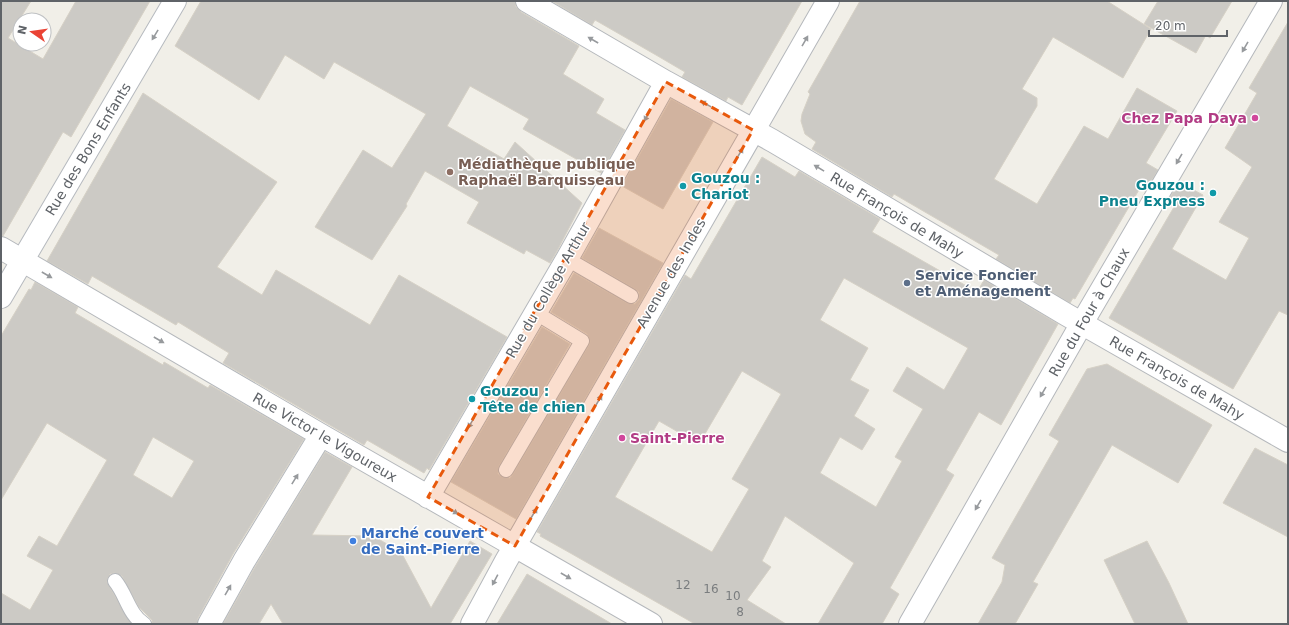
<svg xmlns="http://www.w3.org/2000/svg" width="1289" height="625" font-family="'DejaVu Sans',sans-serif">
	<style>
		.building { fill: #cccac5; stroke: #d6d1c6; fill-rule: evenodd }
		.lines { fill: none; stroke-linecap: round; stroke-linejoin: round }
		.lane-casing { stroke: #b5b8bc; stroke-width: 16 }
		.street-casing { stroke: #b5b8bc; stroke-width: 24 }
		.secondary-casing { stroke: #b6babf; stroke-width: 24 }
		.lane { stroke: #fff; stroke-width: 14 }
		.street { stroke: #fff; stroke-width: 22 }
		.secondary { stroke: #fff; stroke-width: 22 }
		.oneway { fill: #979a9d }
		.marked { fill: #e8590c; fill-opacity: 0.2; stroke: #e8590c; stroke-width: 3; stroke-dasharray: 8 5; stroke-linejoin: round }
		.hotel-dot { fill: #d1479c; stroke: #fff; stroke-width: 1.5 }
		.education-dot { fill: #8d6e63; stroke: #fff; stroke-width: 1.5 }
		.culture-dot { fill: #0f9aa8; stroke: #fff; stroke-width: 1.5 }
		.service-dot { fill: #5c6f8a; stroke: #fff; stroke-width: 1.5 }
		.shop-dot { fill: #3f7fe0; stroke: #fff; stroke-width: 1.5 }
		.labels { text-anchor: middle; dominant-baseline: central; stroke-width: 3; stroke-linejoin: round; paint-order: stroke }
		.number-label { font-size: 12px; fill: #7a7d7f }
		.hotel-label { font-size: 14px; font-weight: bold; fill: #b23c85; stroke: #fff; text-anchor: end }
		.street-label { font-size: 14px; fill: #5f6368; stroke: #fff }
		.education-label { font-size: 14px; font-weight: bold; fill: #785e54; stroke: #fff; text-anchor: start }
		.culture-label { font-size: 14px; font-weight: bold; fill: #0d838f; stroke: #fff; text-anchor: start }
		.service-label { font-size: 14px; font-weight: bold; fill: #4e5e75; stroke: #fff; text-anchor: start }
		.shop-label { font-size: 14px; font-weight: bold; fill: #366cbe; stroke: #fff; text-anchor: start }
	</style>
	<rect width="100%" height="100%" fill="#f1efe8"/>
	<path class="building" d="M1 1H31L8 38 43 59 76 1H150L71 137 63 132 3 236H1Z
		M201 1H515L516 7 521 12 579 46 563 74 604 99 596 113 625 130 601 173 523 129 529 119 470 86 447 126 504 159 515 142 582 203 556 253 550 263 526 250 524 254 467 223 479 202 425 171 406 204 407 206 372 260 315 227 363 150 392 168 426 114 334 62 324 79 285 55 259 100 175 46Z
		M552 1H802L742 105 728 97 726 101 682 77 685 72 656 55 595 20 592 25Z
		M860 1H1107L1151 29 1123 78 1053 37 1022 89 1037 98V106L994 179 1037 204 1084 126 1108 139 1137 88 1177 111 1146 163 1158 170 1145 191 1140 188 1075 299 1073 298 1070 303 996 259 999 255 894 194 892 197 812 149 816 142 805 134 801 121 802 114 810 94 808 92Z
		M1158 1H1232L1210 38 1206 35 1196 53 1144 24Z
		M1288 22V315L1279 311 1233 389 1109 318 1174 207 1167 203 1179 182 1203 195 1172 249 1226 280 1249 238 1219 222 1252 167 1225 148 1257 93 1249 88Z
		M143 93 277 182 217 267 262 295 276 270 370 325 399 275 507 337 429 470 427 468 424 473 367 440 364 445 223 363 229 353 178 322 176 325 92 276 88 284 47 261Z
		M671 99 713 122 663 209 622 186Z
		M762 157 795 177 799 171 880 219 872 232 977 292 984 280 1058 324 1001 425 979 412 946 470 954 475 890 588 899 594 882 624H818L854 563 785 516 762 561 771 567 747 600 786 624H695L572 554 540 536 541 534 537 532 685 275 691 279ZM844 278 968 348 944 390 907 367 893 391 923 409 895 457 902 461 876 507 820 473 840 437 862 450 875 429 854 416 869 390 850 380 868 348 820 320ZM742 371 781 394 732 479 749 489 712 552 615 497 659 421 699 444Z
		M599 228 663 263 516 519 451 482 542 327 570 344 499 466 498 474 502 477 510 478 513 474 589 345 590 341 587 334 551 312 574 273 627 303 635 304 639 300V292L635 289 582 258Z
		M35 282 78 307 75 313 163 365 164 362 208 388 210 385 304 439 233 554 198 618 197 624H152V620L138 606 122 576 114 573 110 574 107 582 131 624H1V593L30 610 53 570 27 556 39 536 57 546 107 460 47 423 1 500V336L29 289 31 290ZM153 437 194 461 172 498 133 475Z
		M1107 364 1212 425 1178 483 1112 445 1033 582 1038 584 1015 624H978L1002 582 1005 565 992 558 1059 441 1049 435 1087 369Z
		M1255 448 1288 465V537L1223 503Z
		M325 452 352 467 312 535 373 536 401 552 431 608 470 541 492 554 450 624H283L271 604 259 624H223L255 567Z
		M1147 541 1169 583 1188 624H1135L1104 560Z
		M527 574 612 624H497Z"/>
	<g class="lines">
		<g class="lane-casing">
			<path id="lane" d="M567 259 631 296
				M506 470 582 341 536 313
				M115 581C126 594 129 615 144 624"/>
		</g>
		<g class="street-casing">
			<path id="street" d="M527 1 666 82 773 141 1067 315 1288 441
				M1 248 321 435 651 624
				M428 497 567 259 666 82
				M209 624 244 561 321 435
				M472 624 506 561 828 1
				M910 624 1082 323 1271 1"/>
		</g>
		<g class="secondary-casing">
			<path id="secondary" d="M1 297 175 1"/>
		</g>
		<use href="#lane" class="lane"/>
		<use href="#street" class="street"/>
		<use href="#secondary" class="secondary"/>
	</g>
	<defs><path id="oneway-solid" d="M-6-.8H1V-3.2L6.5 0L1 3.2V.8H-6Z"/></defs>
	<g class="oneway">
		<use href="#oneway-solid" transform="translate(155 35) rotate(121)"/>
		<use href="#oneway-solid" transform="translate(593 40) rotate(-150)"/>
		<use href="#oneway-solid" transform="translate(805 41) rotate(-60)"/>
		<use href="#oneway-solid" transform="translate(1245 47) rotate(120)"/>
		<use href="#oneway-solid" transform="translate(706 104) rotate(-151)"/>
		<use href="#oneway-solid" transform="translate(647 116) rotate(119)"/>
		<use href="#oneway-solid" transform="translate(740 153) rotate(-60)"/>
		<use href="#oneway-solid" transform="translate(1179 159) rotate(120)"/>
		<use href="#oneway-solid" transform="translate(819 168) rotate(-149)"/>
		<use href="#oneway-solid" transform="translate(47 275) rotate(30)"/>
		<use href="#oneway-solid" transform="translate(159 340) rotate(30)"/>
		<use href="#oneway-solid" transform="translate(1043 392) rotate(120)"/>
		<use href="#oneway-solid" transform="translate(599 400) rotate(-60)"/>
		<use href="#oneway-solid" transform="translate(471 423) rotate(120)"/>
		<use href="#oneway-solid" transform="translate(295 479) rotate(-58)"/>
		<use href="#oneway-solid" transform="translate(978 505) rotate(120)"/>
		<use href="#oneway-solid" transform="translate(453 511) rotate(30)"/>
		<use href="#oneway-solid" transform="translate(534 513) rotate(-60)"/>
		<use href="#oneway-solid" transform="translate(566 576) rotate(30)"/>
		<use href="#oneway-solid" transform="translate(495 580) rotate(118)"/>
		<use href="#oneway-solid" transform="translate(228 590) rotate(-60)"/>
	</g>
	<path class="marked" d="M666 82 753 130 515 546 428 497Z"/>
	<g class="hotel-dot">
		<circle cx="1255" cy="118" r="4"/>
		<circle cx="622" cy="438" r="4"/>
	</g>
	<circle class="education-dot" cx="450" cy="172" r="4"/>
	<g class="culture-dot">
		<circle cx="683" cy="186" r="4"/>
		<circle cx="1213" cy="193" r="4"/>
		<circle cx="472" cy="399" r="4"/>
	</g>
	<circle class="service-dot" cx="907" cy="283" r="4"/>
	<circle class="shop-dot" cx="353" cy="541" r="4"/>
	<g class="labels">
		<g class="number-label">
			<text x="683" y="585">12</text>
			<text x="711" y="589">16</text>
			<text x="733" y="596">10</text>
			<text x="740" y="612">8</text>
		</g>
		<g class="hotel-label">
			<text x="1247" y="118">Chez Papa Daya</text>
			<text x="630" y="438" text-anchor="start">Saint-Pierre</text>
		</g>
		<g class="street-label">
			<text transform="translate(88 149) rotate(-59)">Rue des Bons Enfants</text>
			<text transform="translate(897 215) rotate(31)">Rue François de Mahy</text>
			<text transform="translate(671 273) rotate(-60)">Avenue des Indes</text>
			<text transform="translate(548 290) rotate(-60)">Rue du Collège Arthur</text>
			<text transform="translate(1089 312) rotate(-60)">Rue du Four à Chaux</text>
			<text transform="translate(1177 378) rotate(30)">Rue François de Mahy</text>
			<text transform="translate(325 437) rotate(30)">Rue Victor le Vigoureux</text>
		</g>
		<g class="education-label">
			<text x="458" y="164">Médiathèque publique<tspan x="458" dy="16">Raphaël Barquisseau</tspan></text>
		</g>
		<g class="culture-label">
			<text x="691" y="178">Gouzou :<tspan x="691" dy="16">Chariot</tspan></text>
			<text x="1205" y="185" text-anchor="end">Gouzou :<tspan x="1205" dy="16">Pneu Express</tspan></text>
			<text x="480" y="391">Gouzou :<tspan x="480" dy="16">Tête de chien</tspan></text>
		</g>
		<g class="service-label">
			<text x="915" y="275">Service Foncier<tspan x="915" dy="16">et Aménagement</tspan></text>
		</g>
		<g class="shop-label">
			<text x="361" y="533">Marché couvert<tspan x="361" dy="16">de Saint-Pierre</tspan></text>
		</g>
	</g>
	<rect width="1289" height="625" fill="none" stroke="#5f6368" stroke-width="4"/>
	<g transform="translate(32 32) rotate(283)"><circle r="19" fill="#ffffff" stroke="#bfc1c3"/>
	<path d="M0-3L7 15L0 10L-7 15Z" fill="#ea4335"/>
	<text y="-6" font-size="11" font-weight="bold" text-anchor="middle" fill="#5f6368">N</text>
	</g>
	<path d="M1149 30v6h78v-6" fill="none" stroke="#5f6368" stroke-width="2"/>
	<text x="1155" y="30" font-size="12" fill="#5f6368" stroke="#ffffff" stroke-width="3" paint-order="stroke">20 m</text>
</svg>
